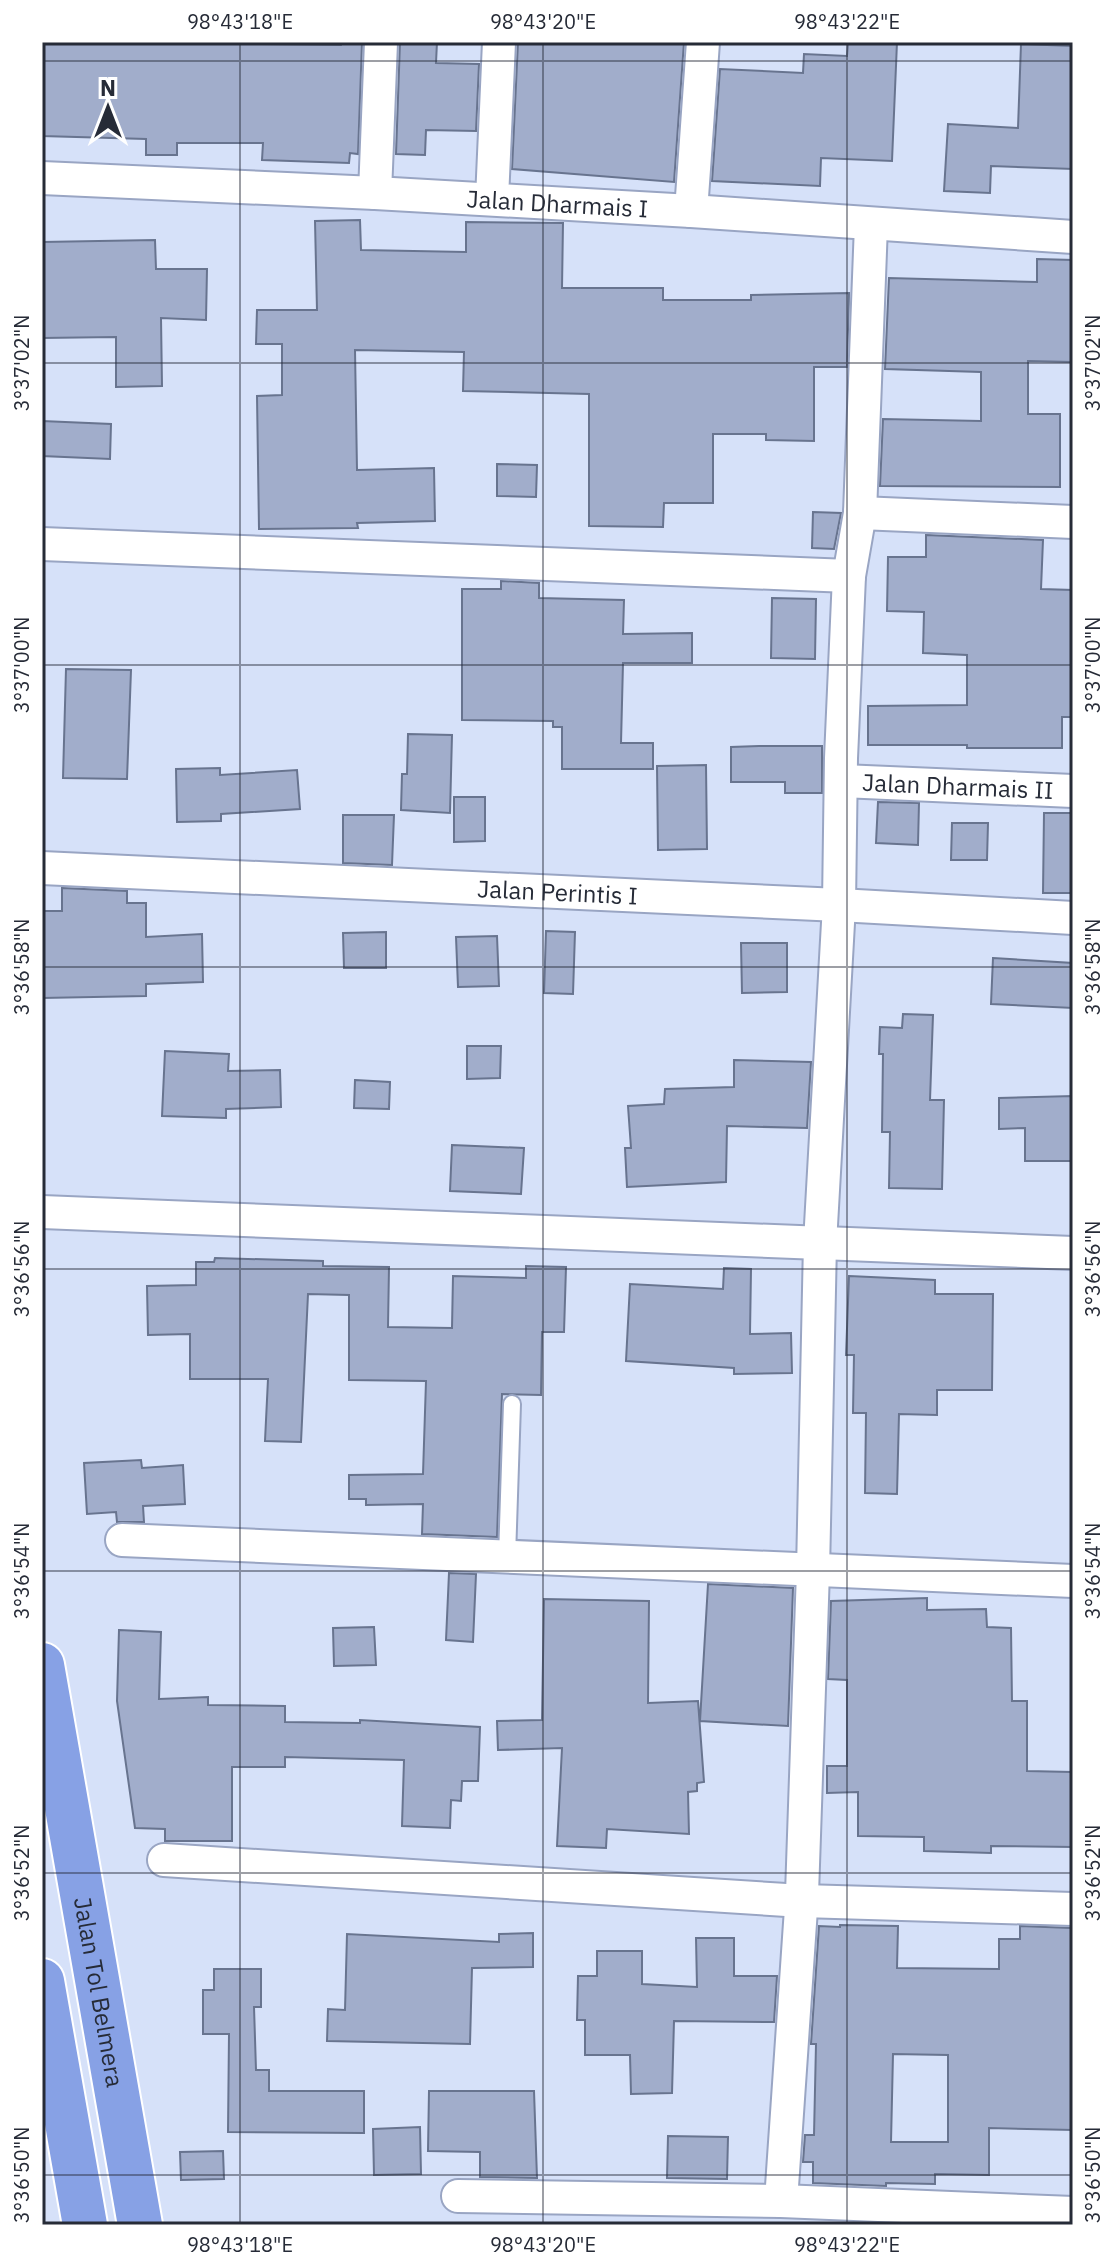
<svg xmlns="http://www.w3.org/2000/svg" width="1115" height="2267" font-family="'IBM Plex Sans',sans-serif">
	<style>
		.building { fill: #a1adcb; stroke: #68748f; stroke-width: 2; fill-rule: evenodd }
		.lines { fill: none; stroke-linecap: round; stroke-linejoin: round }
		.lane-casing { stroke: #99a5c3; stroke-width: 20 }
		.street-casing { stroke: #99a5c3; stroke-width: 36 }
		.highway-casing { stroke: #fff; stroke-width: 48 }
		.lane { stroke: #fff; stroke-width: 16 }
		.street { stroke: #fff; stroke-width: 32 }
		.highway { stroke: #87a1e5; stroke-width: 44 }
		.ticks { fill: none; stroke: #262b37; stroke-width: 2; stroke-opacity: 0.45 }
		.labels { text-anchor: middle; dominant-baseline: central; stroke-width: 8; stroke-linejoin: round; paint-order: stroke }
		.street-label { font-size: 24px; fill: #262b37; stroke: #fff }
		.neatline { fill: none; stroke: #262b37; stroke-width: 3 }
		.ticks-label { font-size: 20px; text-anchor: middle; fill: #262b37 }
	</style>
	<rect width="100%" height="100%" fill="#d6e1f9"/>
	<path class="building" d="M42 42H262V44L341 45 342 42H362L358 154 350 153 349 163 262 160 263 143H177V155H146V139L42 136Z
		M400 42H437L436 63 479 64 476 131 426 130 425 155 396 154Z
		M518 42H684L674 182 512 169Z
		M848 42H897L892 161 821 158 820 186 712 181 720 69 803 73 804 54 847 56Z
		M1021 44 1073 46V169L991 166 990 193 944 191 948 124 1018 128Z
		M360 220 361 250 466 252V222L563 223 562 288H663V300H751V295L849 293 847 367H814V441L766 440V434H713V503H664L663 527 589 526V394L463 391 464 352 355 350 357 470 434 468 435 521 357 523 358 528 259 529 257 396 282 395V344H256L257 310H317L315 221Z
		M155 240 156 269H207L206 320 161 318 162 386 116 387V337L42 338V242Z
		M1037 259 1073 260V362L1028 361V414H1060V487L880 486 883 419 981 421V372L885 369 889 278 1037 282Z
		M42 421 111 424 110 459 42 456Z
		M497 464 537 465 536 497 497 496Z
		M813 512 841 513 834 549 812 548Z
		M926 535 1043 540 1041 589 1073 590V717H1062V748H967V745H868V706L967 705V655L923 653 924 612 887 611 888 557H926Z
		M501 581 539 583V598L624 600 623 634 692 633V663H623L621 743H653V769H562V727H553V721L462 720V589H501Z
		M772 598 816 599 815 659 771 658Z
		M66 669 131 670 127 779 63 778Z
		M408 734 452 735 450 813 401 810 402 774H407Z
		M759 746H822V793H785V782H731V747Z
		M706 765 707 849 658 850 657 766Z
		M220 768V775L297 770 300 809 221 814V821L177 822 176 769Z
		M454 797H485V841L454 842Z
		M878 802 919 803 918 845 876 843Z
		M1044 813H1073V893H1043Z
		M343 815H394L392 865 343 863Z
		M952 823H988L987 860H951Z
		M62 888 127 891V903H146V937L202 934 203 982 146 984V996L42 998V911H62Z
		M546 931 575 932 573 994 544 993Z
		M386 932V968H344L343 933Z
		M497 936 499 986 458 987 456 937Z
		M741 943H787V992L742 993Z
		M993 958 1073 963V1008L991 1004Z
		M903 1014 933 1015 930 1100H944L942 1189 889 1188 890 1132H882L883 1054H879L880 1027 902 1028Z
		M467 1046H501L500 1078 467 1079Z
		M165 1051 229 1054 228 1071 280 1070 281 1107 226 1109V1118L162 1116Z
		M734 1060 811 1062 807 1128 727 1126 726 1182 627 1187 625 1148H631L628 1106 664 1104 665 1089 734 1087Z
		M355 1080 390 1082 389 1109 354 1108Z
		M1073 1096V1161H1025V1128L999 1129V1098Z
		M452 1145 524 1148 521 1194 450 1191Z
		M215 1258 323 1261V1266L389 1267 388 1327 452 1328 453 1276 526 1278V1266L566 1267 564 1332H542L541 1395 502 1394 497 1537 422 1534 423 1504 366 1505V1499H349V1475L423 1474 426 1381 349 1380V1295L308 1294 301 1442 265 1441 268 1379H190V1334L148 1335 147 1286 196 1285V1262H214Z
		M724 1268 751 1269 750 1334 791 1333 792 1373 734 1374V1368L626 1361 630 1284 723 1289Z
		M849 1276 935 1280V1294H993L992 1390H937V1415L899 1414 897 1494 865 1493 866 1413H853L854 1355H846Z
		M141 1460 142 1468 183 1465 185 1504 143 1506 144 1522H117L116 1512 87 1514 84 1463Z
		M449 1573 476 1574 473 1642 446 1640Z
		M708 1584 793 1588 788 1726 700 1721Z
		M927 1598V1610L986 1609 987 1627 1011 1628 1012 1701H1027V1771L1072 1772 1073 1847 991 1846V1853L924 1851V1837L858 1836V1792L827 1793V1766H847V1680L828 1679 831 1601Z
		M544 1599 649 1601 648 1703 698 1701 704 1782 697 1783V1791L688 1792 689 1834 607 1829 606 1848 557 1846 562 1748 498 1750 497 1721 542 1720Z
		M374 1627 376 1665 334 1666 333 1628Z
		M119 1630 161 1632 159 1699 208 1697V1705L285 1706V1722L360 1723V1720L480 1727 478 1781H462L461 1801 451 1800 450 1828 402 1826 404 1760 285 1757V1767H232V1841H165V1829L135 1828 117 1701Z
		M840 1925 898 1926 897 1968 999 1969V1939H1020V1926L1071 1928 1073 2130 989 2128V2175L935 2174V2184L886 2183V2186L813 2183V2162H803L805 2135H814L816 2044H811L819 1926 840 1927ZM893 2054 948 2055V2142H891Z
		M533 1933V1967L472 1968 470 2044 327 2041 328 2009 345 2010 347 1934 499 1942V1934Z
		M696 1938H734V1976H777L774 2022 674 2021 672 2093 631 2094 630 2055H585V2020H577L578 1976H597V1951H642V1984L697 1987Z
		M214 1969H261V2007H254L256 2070H269V2091H364V2133L228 2132 229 2034H203V1990H214Z
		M429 2091H534L537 2178 480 2177V2152L428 2151Z
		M420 2127 421 2174 374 2175 373 2129Z
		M668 2136 728 2137 727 2179 667 2178Z
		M223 2151 224 2179 181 2180 180 2152Z"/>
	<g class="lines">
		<g class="lane-casing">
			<path id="lane" d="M507 1557 512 1404"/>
		</g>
		<g class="street-casing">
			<g id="street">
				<path id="s1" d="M42 178 375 193 691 211 1073 237"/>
				<path d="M375 193 381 42"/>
				<path d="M492 199 499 42"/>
				<path d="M691 211 703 42"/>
				<path d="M860 513 1073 522"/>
				<path d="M42 544 849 576"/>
				<path id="s2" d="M842 781 1073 791"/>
				<path id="s3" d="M42 868 839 905 1073 918"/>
				<path d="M42 1212 1073 1253"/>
				<path d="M122 1540 1073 1581"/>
				<path d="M164 1860 802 1901 1073 1909"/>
				<path d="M458 2196 781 2201 1073 2213"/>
				<path d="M781 2201 802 1894 813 1571 820 1243 839 905 841 758 849 576 860 513 871 225"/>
			</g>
		</g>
		<g class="highway-casing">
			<g id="highway">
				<path id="s4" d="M42 1665 140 2225"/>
				<path d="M42 1981 85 2225"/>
			</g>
		</g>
		<use href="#lane" class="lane"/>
		<use href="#street" class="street"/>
		<use href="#highway" class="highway"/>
	</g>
	<path class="ticks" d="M240 42V2225M543 42V2225M847 42V2225M42 61H1073M42 363H1073M42 665H1073M42 967H1073M42 1269H1073M42 1571H1073M42 1873H1073M42 2175H1073"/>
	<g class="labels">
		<g class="street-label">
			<text stroke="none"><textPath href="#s1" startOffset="516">Jalan Dharmais I</textPath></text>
			<text stroke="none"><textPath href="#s2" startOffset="116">Jalan Dharmais II</textPath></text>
			<text stroke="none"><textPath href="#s3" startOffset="516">Jalan Perintis I</textPath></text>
			<text stroke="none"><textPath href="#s4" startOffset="332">Jalan Tol Belmera</textPath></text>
		</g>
	</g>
	<rect width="1115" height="2267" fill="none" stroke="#ffffff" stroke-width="88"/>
	<g transform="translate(108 108)" stroke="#ffffff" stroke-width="6" paint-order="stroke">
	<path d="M0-6L14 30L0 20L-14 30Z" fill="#262b37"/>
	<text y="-12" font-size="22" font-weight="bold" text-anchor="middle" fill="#262b37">N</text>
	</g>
	<rect x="44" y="44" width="1027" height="2179" class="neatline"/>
	<g class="ticks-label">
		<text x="240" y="29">98°43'18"E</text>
		<text x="543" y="29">98°43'20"E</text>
		<text x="847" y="29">98°43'22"E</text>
		<text transform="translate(22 363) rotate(-90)" y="7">3°37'02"N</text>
		<text transform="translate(1093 363) rotate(-90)" y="7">3°37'02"N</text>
		<text transform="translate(22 665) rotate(-90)" y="7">3°37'00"N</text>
		<text transform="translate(1093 665) rotate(-90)" y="7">3°37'00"N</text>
		<text transform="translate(22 967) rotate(-90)" y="7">3°36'58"N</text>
		<text transform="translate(1093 967) rotate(-90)" y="7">3°36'58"N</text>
		<text transform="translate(22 1269) rotate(-90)" y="7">3°36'56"N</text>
		<text transform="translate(1093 1269) rotate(-90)" y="7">3°36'56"N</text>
		<text transform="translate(22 1571) rotate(-90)" y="7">3°36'54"N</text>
		<text transform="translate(1093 1571) rotate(-90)" y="7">3°36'54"N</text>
		<text transform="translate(22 1873) rotate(-90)" y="7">3°36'52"N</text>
		<text transform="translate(1093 1873) rotate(-90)" y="7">3°36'52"N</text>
		<text transform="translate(22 2175) rotate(-90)" y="7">3°36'50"N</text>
		<text transform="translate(1093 2175) rotate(-90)" y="7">3°36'50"N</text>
		<text x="240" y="2252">98°43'18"E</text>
		<text x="543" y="2252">98°43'20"E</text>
		<text x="847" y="2252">98°43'22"E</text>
	</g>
</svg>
